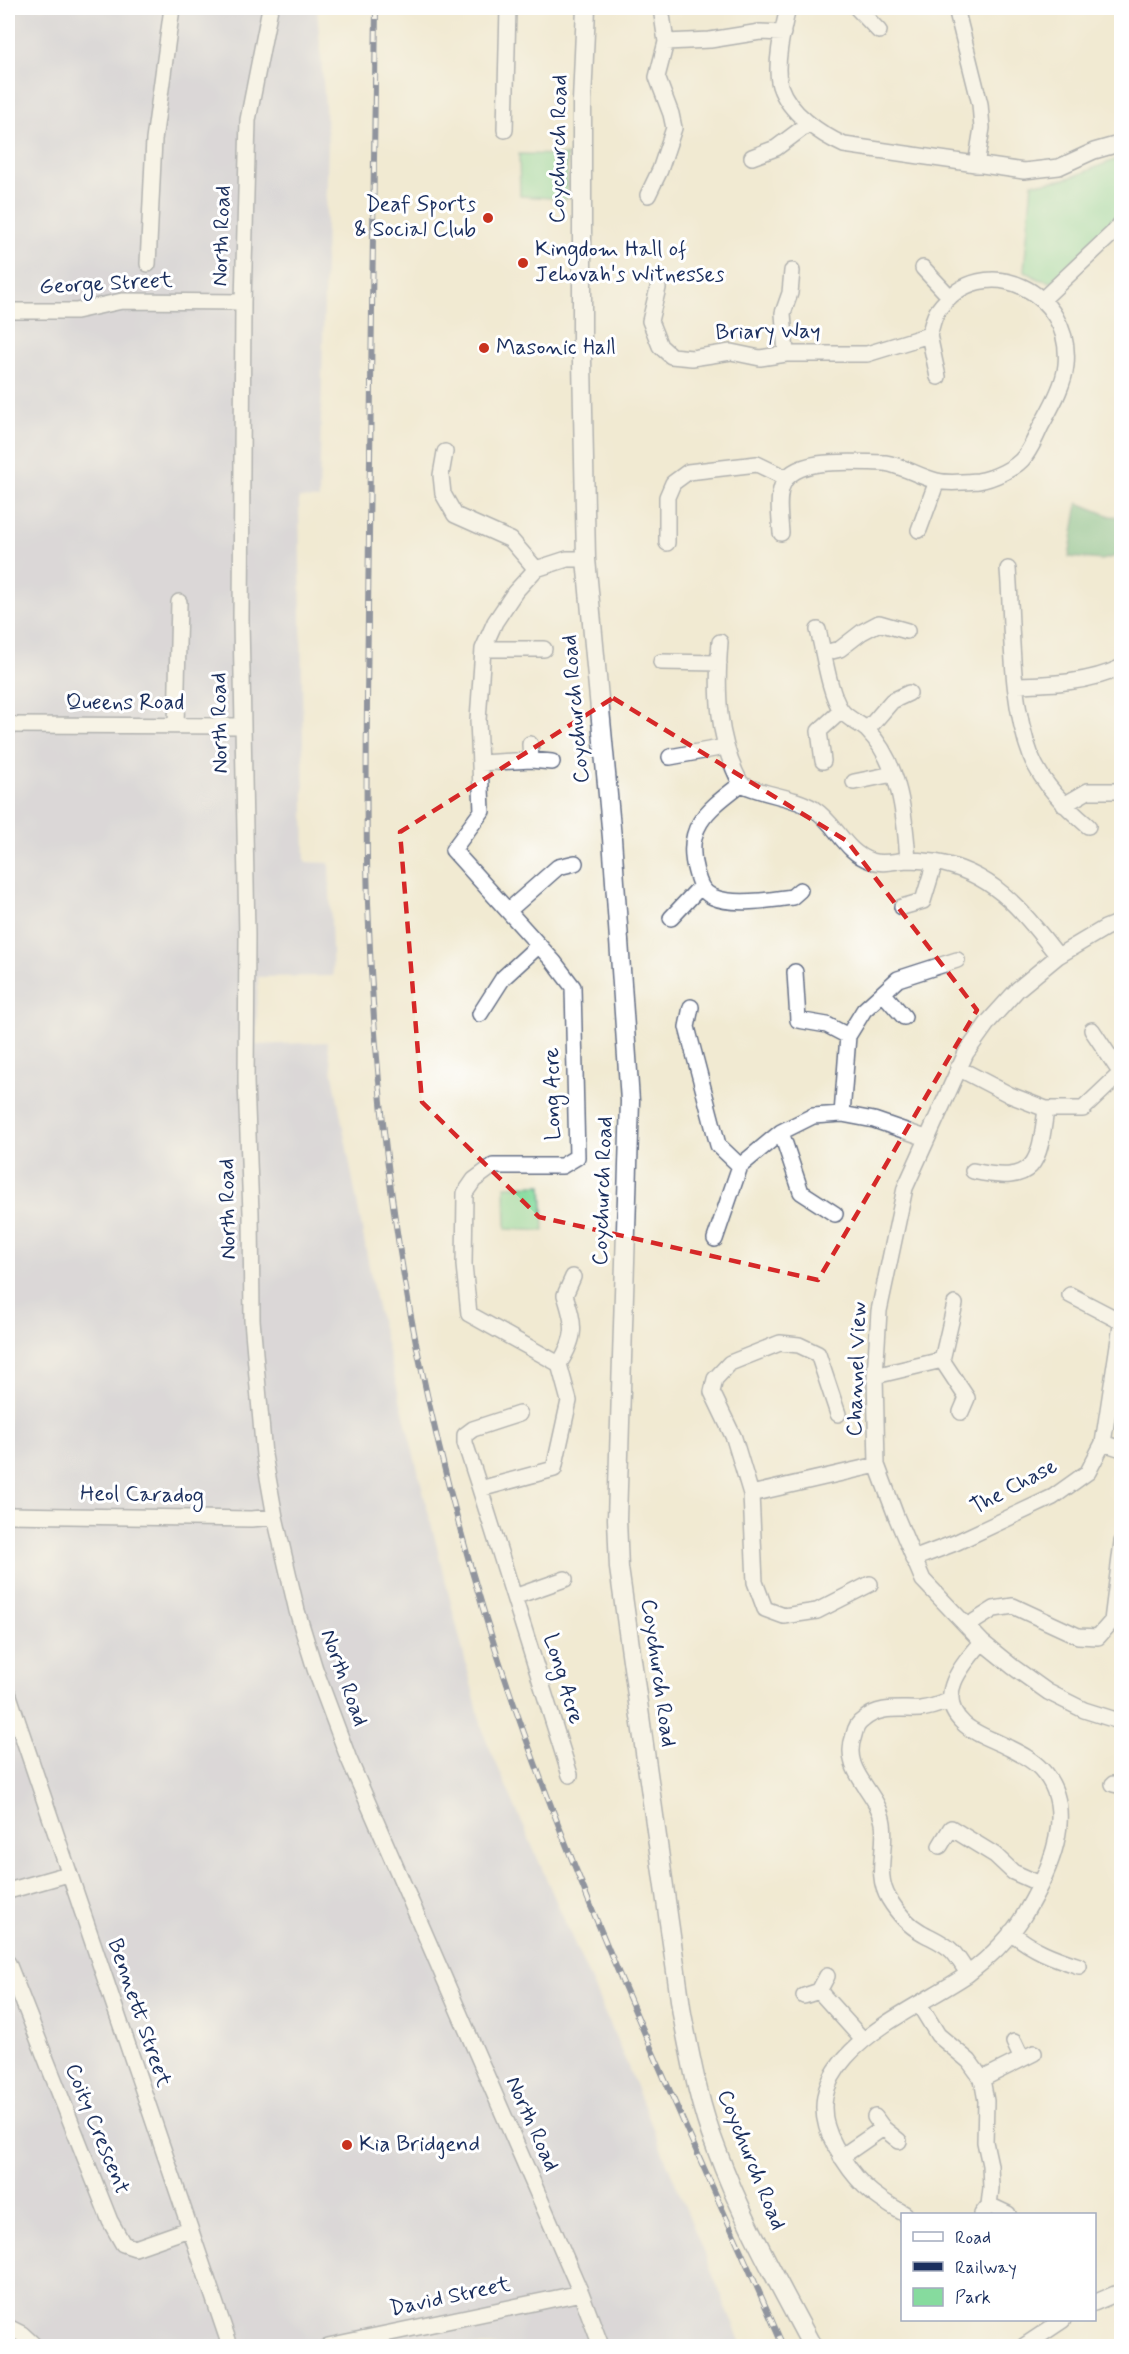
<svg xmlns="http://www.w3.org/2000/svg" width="1129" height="2354" font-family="Mynerve,sans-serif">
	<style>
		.industrial { fill: #c0c2dd }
		.green { fill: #86db9e; stroke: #50857e; stroke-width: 1.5 }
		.forest { fill: #6cbb85; stroke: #447572; stroke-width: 1.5 }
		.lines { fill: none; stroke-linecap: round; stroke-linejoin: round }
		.minor-casing { stroke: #667087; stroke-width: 18 }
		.major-casing { stroke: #667087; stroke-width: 21 }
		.minor { stroke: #fff; stroke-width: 15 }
		.major { stroke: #fff; stroke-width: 18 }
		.rail-casing { stroke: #1b2f5e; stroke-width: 6 }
		.rail { stroke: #fff; stroke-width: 4; stroke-dasharray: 11; stroke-linecap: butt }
		.marked { fill: none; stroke: #d62828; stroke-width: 4.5; stroke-dasharray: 12 8; stroke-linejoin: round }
		.poi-dot { fill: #c8321e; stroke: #fff; stroke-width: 2 }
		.labels { text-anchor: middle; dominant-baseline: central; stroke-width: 6; stroke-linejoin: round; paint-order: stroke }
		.street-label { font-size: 22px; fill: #1b2f5e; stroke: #fff }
		.poi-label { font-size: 22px; fill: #1b2f5e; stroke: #fff; text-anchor: start }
	</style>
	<rect width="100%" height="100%" fill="#fff"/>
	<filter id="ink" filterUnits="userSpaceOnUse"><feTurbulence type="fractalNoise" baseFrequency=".0167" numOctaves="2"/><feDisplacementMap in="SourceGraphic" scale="12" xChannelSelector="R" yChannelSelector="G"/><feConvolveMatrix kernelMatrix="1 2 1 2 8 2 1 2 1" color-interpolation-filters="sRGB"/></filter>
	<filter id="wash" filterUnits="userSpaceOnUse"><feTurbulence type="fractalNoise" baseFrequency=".008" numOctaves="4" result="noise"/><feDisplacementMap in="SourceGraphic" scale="24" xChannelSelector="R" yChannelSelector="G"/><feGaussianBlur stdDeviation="1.35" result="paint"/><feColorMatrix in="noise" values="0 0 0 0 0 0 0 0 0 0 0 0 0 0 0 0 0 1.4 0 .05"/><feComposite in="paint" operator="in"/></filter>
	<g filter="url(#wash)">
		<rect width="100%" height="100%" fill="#f1ead2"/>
		<path class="industrial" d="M8 8H317L328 142 319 499 299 498 305 862 329 863 333 976 258 977 256 1045 327 1042 376 1303 484 1735 626 2062 742 2346H8Z"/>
		<path class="green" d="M519 154 567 155V199L520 196Z
			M1121 158V211L1057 279 1051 282 1038 279 1024 270 1032 183C1071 183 1086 169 1121 158Z
			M542 1185 544 1231 506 1229 505 1186Z"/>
		<path class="forest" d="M1078 503 1110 516 1121 517V555L1102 560 1069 557Z"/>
	</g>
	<g filter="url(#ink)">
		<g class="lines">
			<g class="minor-casing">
				<path id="minor" d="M270 8 248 120 243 302 241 621 247 935 246 1082 251 1213 252 1320 264 1455 275 1517 297 1611 315 1669 348 1757 581 2293 601 2346
					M788 8C783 29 774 65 780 86 789 113 820 134 844 145L1024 171 1059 167 1094 151 1122 143
					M857 8 879 31
					M956 8 980 104 982 128 976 165
					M666 42 710 40 760 32 783 33
					M505 130 508 8
					M752 157 776 148 808 124
					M648 195 660 170 674 128 671 114 657 77 666 42 661 8
					M148 264 154 140 172 8
					M923 268 950 297
					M658 288 650 321 660 346 671 356 692 358 731 352 760 358 786 354H867L929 335C932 327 933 317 938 310 984 247 1073 292 1066 365 1064 386 1050 409 1040 428 1036 437 1031 448 1025 456 1017 468 992 479 978 481 966 482 948 484 937 481 919 477 904 466 885 463 858 463 793 455 782 486 777 500 780 518 781 533
					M1043 299 1116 230 1122 222
					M8 311H76L122 301 243 302
					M929 335 938 377
					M786 354 783 313 790 293 792 271
					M445 452 441 475 443 494 455 515 511 540 536 569
					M919 530 937 481
					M667 543V497L673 483 688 472 757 464 786 478
					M1008 569C1013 630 1009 698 1031 756 1042 784 1066 807 1088 826
					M818 630C824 652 829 693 841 710 847 719 860 723 867 730 900 763 905 816 908 860
					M720 642C716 692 717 739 741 784 709 809 683 826 696 872 699 883 702 892 713 897 733 906 771 900 792 897L800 890
					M483 649H544
					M824 653 840 649 862 632 879 623 907 631
					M661 662 719 663
					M1016 685C1051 684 1089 683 1122 667
					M8 725 243 726
					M176 726 179 602
					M867 730 892 701 909 693
					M530 744 531 760
					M670 757 725 747
					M823 761 819 731 841 711
					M480 763 531 760 552 762
					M854 782 893 774
					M741 784C764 795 792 796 814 809 836 823 845 853 871 861 883 865 894 861 907 860 916 860 926 861 934 862 994 872 1023 912 1058 956
					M1064 805 1088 791H1122
					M902 907 923 901 935 862
					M508 911 558 867 575 863
					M671 918 700 887
					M1122 921 1105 928 1058 956 1018 989 989 1021 966 1053 905 1188 879 1311 875 1376 877 1465 896 1516 923 1580 982 1642 1013 1667 1048 1692 1084 1710 1122 1722
					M795 972 798 1020 827 1025 848 1036
					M883 993 904 1017
					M691 1007 687 1027 718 1145 740 1166
					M480 1014 503 978 539 945
					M1092 1030 1120 1072
					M958 1068 1010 1095 1046 1109H1083L1122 1072
					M842 1114 848 1036 864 1010 898 979 957 960
					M781 1132 801 1192 835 1214
					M973 1171C1036 1185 1039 1164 1046 1109
					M715 1239 740 1166 781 1132 813 1116 842 1114 874 1120 926 1138
					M1070 1295 1120 1321
					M942 1360 955 1304
					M559 1364C577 1336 575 1326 565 1295L573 1277
					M875 1376 942 1360 967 1398 961 1412
					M838 1414 818 1354 799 1345 780 1343 730 1363 715 1379 712 1392 734 1438 751 1494 755 1582 765 1609 784 1616 817 1611 870 1584
					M1103 1443 1122 1449
					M480 1489 465 1443V1435L473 1429 519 1414
					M751 1494 877 1465
					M8 1515 251 1519 275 1517
					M913 1559 955 1543 1053 1497 1088 1472 1103 1443 1122 1319
					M514 1597 565 1579
					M967 1626 994 1609 1013 1606 1078 1636 1098 1637 1112 1621 1122 1542
					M8 1693 230 2346
					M951 1700C941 1704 931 1708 920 1709 901 1710 879 1705 863 1720 858 1723 855 1730 854 1735 840 1772 878 1790 883 1823 887 1849 874 1874 889 1899 897 1912 908 1925 921 1932 931 1938 943 1942 952 1951 958 1957 963 1966 968 1974
					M570 1775 480 1489 554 1469 569 1401 559 1364 469 1314 464 1265 465 1193 474 1180 493 1166H562L577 1157 573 987 554 962 453 850 482 811 478 720 483 649 495 622 515 592 536 569 567 559H586
					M1113 1784 1122 1786
					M940 1846 951 1828 995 1855 1013 1872 1040 1884
					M8 1891 68 1874
					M1011 1932C1032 1950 1054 1958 1079 1966
					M8 1963 110 2221 123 2244 135 2248 189 2229
					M819 1991 863 2040
					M804 1996 819 1991 827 1976
					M919 2004 938 2035 969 2061 982 2079 986 2101 985 2142 990 2165 991 2188 989 2205 982 2214
					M1014 2042 1022 2059
					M982 2079 1034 2053
					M875 2117 883 2128 899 2141
					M841 2157 883 2128
					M989 2205 1008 2214
					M905 2214C870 2195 855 2181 835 2146 786 2058 913 2012 968 1974 989 1958 1010 1938 1024 1915 1048 1875 1080 1810 1041 1769 1032 1759 1019 1753 1007 1747 994 1740 974 1734 963 1723 934 1696 963 1664 982 1642
					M1094 2303 1122 2291
					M8 2327 22 2334 35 2346
					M328 2346 581 2293
					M1024 2346 1063 2320"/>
			</g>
			<g class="major-casing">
				<path id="major" d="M586 8 582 101V361L586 559 612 838 630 1101 617 1519 619 1568 682 2014C691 2060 699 2105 716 2148 741 2217 778 2282 812 2346"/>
			</g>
			<use href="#minor" class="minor"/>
			<use href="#major" class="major"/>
			<g class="rail-casing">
				<path id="rail" d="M376 8C374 209 370 411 368 613 367 710 365 807 368 903 373 1052 388 1202 417 1348 444 1478 479 1608 524 1733 599 1942 694 2143 783 2346"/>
			</g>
			<use href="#rail" class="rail"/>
		</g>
	</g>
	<path d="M0 0H1129V2354H0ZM613 698 847 841 977 1010 818 1280 539 1217 422 1102 400 832Z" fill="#f1ead2" fill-opacity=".55" fill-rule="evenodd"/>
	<path class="marked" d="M613 698 847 841 977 1010 818 1280 539 1217 422 1102 400 832Z"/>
	<g class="poi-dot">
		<circle cx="488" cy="218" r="6"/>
		<circle cx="523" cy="263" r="6"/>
		<circle cx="484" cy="348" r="6"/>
		<circle cx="347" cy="2145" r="6"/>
	</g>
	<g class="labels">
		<g class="street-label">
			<text transform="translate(559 149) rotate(-89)">Coychurch Road</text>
			<text transform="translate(222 236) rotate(-88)">North Road</text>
			<text transform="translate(106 284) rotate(-3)">George Street</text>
			<text transform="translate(768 332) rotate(-1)">Briary Way</text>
			<text x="125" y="703">Queens Road</text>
			<text transform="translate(576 709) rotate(-95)">Coychurch Road</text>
			<text transform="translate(220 723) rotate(-91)">North Road</text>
			<text transform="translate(553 1094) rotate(-91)">Long Acre</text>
			<text transform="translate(603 1191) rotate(-88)">Coychurch Road</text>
			<text transform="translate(228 1209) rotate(-91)">North Road</text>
			<text transform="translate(857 1369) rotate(-88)">Channel View</text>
			<text transform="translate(1014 1487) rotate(-28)">The Chase</text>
			<text transform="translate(142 1495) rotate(1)">Heol Caradog</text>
			<text transform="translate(658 1673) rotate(82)">Coychurch Road</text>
			<text transform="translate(344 1678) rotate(70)">North Road</text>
			<text transform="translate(563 1679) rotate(73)">Long Acre</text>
			<text transform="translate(139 2013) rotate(71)">Bennett Street</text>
			<text transform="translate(532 2124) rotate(66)">North Road</text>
			<text transform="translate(97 2129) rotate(68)">Coity Crescent</text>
			<text transform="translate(751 2160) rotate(68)">Coychurch Road</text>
			<text transform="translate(450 2297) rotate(-12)">David Street</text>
		</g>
		<g class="poi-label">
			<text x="476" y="205" text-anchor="end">Deaf Sports<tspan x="476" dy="25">&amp; Social Club</tspan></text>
			<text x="535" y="250">Kingdom Hall of<tspan x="535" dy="25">Jehovah's Witnesses</tspan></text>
			<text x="496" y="348">Masonic Hall</text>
			<text x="359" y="2145">Kia Bridgend</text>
		</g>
	</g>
	<rect width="1129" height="2354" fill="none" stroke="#fff" stroke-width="30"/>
	<rect x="901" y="2213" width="195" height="108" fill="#ffffff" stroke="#a4acbf" stroke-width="1.5"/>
	<rect x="913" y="2232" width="30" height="9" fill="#ffffff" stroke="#a4acbf" stroke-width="1.5"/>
	<text x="955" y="2243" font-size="18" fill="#1b2f5e">Road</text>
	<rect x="913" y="2262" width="30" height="9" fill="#1b2f5e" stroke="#a4acbf" stroke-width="1.5"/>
	<text x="955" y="2273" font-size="18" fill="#1b2f5e">Railway</text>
	<rect x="913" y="2288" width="30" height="18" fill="#86db9e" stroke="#a4acbf" stroke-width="1.5"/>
	<text x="955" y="2303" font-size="18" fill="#1b2f5e">Park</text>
</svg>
